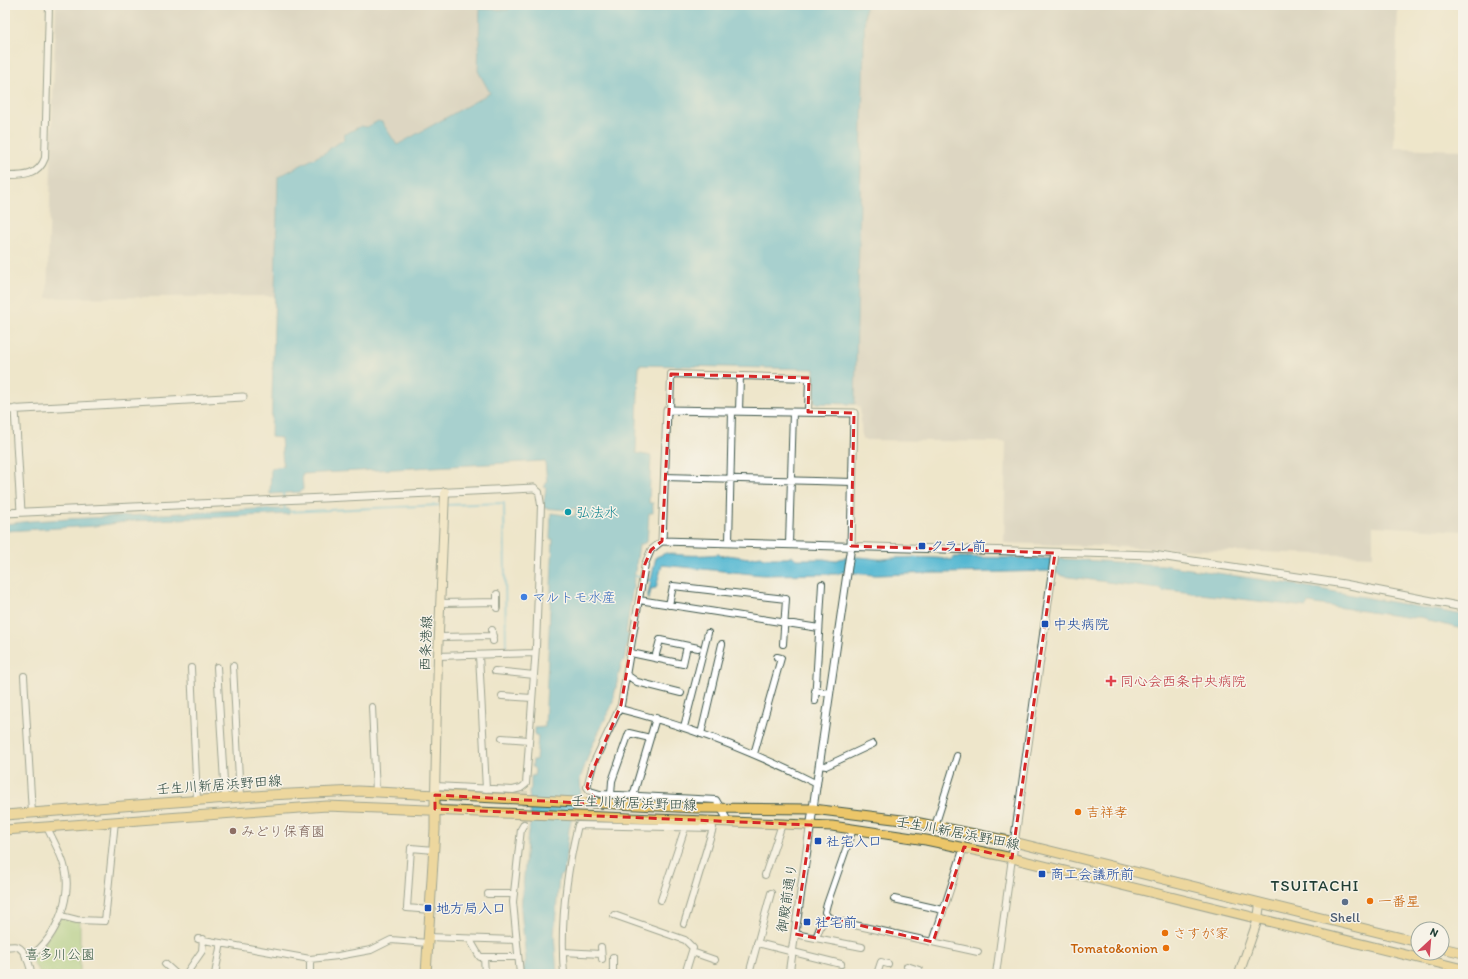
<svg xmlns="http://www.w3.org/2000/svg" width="1468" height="979" font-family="Itim,'Klee One',sans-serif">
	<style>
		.industrial { fill: #c8c4b8 }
		.green { fill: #9dcb79; stroke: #5e8456 }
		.water { fill: #53b7d2; stroke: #397a83 }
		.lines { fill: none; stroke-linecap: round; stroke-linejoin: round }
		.stream { stroke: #53b7d2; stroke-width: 2 }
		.minor-tunnel { stroke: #c5c4ad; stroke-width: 6; stroke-dasharray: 6 3; stroke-linecap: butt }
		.minor-casing { stroke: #3e564b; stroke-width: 8 }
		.tertiary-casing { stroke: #3e564b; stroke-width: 9 }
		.secondary-casing { stroke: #3e564b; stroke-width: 10 }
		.primary-casing { stroke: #3e564b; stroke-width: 11 }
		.minor { stroke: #fff; stroke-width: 6 }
		.tertiary { stroke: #fff; stroke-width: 7 }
		.secondary { stroke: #f7e8c3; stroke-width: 8 }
		.primary { stroke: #ecc669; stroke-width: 9 }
		.marked { fill: none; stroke: #d62828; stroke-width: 3; stroke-dasharray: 8 5; stroke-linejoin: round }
		.culture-dot { fill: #0f9aa8; stroke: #f7f3e8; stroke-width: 1.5 }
		.transit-dot { fill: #1a4fb4; stroke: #f7f3e8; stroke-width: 1.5 }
		.shop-dot { fill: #3f7fe0; stroke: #f7f3e8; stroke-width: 1.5 }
		.health-dot { fill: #e0444e; stroke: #f7f3e8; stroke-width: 1.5 }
		.food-dot { fill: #e8710a; stroke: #f7f3e8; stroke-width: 1.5 }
		.education-dot { fill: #8d6e63; stroke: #f7f3e8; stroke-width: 1.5 }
		.service-dot { fill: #5c6f8a; stroke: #f7f3e8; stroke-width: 1.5 }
		.labels { text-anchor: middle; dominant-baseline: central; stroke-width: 3; stroke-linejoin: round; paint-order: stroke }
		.culture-label { font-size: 14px; fill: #0d838f; stroke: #f7f3e8; text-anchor: start }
		.transit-label { font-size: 14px; fill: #164399; stroke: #f7f3e8; text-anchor: start }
		.shop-label { font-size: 14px; fill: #366cbe; stroke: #f7f3e8; text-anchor: start }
		.street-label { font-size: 14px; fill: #1f3d34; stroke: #f7f3e8 }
		.health-label { font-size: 14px; fill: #be3a42; stroke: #f7f3e8; text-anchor: start }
		.food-label { font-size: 14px; fill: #c56008; stroke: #f7f3e8; text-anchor: start }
		.education-label { font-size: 14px; fill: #785e54; stroke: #f7f3e8; text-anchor: start }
		.service-label { font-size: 14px; fill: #4e5e75; stroke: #f7f3e8 }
		.park-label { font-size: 14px; fill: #385942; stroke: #f7f3e8 }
		.quarter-label { font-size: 16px; letter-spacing: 1px; fill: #1f3d34; stroke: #f7f3e8 }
	</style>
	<rect width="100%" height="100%" fill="#f7f3e8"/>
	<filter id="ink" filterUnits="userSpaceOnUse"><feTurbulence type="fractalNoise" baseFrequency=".025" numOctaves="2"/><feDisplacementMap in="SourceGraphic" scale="8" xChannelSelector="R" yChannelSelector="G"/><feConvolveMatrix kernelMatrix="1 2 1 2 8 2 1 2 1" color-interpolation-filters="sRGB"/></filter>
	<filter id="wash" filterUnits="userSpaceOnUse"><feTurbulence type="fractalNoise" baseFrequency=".012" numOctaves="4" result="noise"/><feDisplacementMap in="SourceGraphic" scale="16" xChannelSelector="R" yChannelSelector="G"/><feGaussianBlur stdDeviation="0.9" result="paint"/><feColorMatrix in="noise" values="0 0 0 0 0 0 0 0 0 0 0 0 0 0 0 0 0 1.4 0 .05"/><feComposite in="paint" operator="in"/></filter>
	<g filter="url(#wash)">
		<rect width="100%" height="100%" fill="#eee6cb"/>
		<path class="industrial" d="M56 5H510L508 10 480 9 478 70 490 93 396 145 385 125 378 121 345 136 329 151 279 176 275 296 47 298Z
			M865 5H1398L1394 148 1463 150V531L1373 526V556L1004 543 1006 442 862 440 860 407 855 404Z"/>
		<path class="green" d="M61 916 80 919V974H40L30 957 40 950Z"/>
		<path class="water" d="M510 5H865L855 404 814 403V369L639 365 636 453 651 456 649 503H653V513H649L647 542 639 545 626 633 629 635 624 660 621 665 612 705 591 748 580 779 581 793 574 807 569 829 564 873 559 877 554 935 557 974H523L524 967 526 960 521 909 528 832 531 822 529 791 531 788V776H534L535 770 532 766 533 760H536L538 736 535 735V728L545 727 553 539H550L551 513 572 516 575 515 576 508 568 510 543 508 546 488 544 487 547 482 545 462 544 461 302 474 303 489 301 492 270 494 271 468 283 466 281 438 271 437 278 177 328 151 330 148 343 140 345 134 361 126 367 127 378 121 382 122 397 145 490 93 478 71 480 9 508 10Z
			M257 509H289V514L132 521 95 526 5 531V524L31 521Z
			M666 553C683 556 701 556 719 554L720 556 727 555 749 558 761 556 764 558H787L793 556 796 559H824L835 561C845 555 864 557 876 559 882 560 888 558 894 558 906 557 940 557 951 560L955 557 1066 559 1163 565 1297 585 1463 615V629L1429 621C1426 617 1417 616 1412 618L1308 603 1306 607 1168 590 1163 592 1160 589 1062 576 1057 573 1048 571C991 573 935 572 879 575 868 576 845 569 837 574L763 575 662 565 656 588 651 589 649 599H647L656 557Z"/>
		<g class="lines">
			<path class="stream" d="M283 493 285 512 442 505
				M446 505 504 503 506 649
				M635 576 652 581"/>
		</g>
	</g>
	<g filter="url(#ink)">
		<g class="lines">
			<path class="minor-tunnel" d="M524 824 525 791"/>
			<g class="minor-casing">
				<path id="minor" d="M5 176C23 176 38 177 45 158L49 5
					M670 410 671 374 809 378 808 412
					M739 411 740 376
					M664 477 853 482
					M662 541 651 550 645 564 621 705 593 764 587 787 590 791 600 794 716 800 728 821
					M729 542 732 411
					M789 544 793 412
					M497 594V608
					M639 600 819 628
					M440 603 497 602
					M669 605 673 586 786 599 783 644
					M492 630 493 641
					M439 637 493 636
					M631 653 683 664 687 646
					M479 655 486 789
					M438 656 535 653
					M655 658 660 640 698 648
					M233 666 240 797
					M217 667 225 798
					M191 668 197 800
					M495 671 534 675
					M627 675 637 682 681 693
					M24 676 32 813
					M815 691 830 693
					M502 696 532 698
					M815 701 822 584
					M372 707 376 792
					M620 709C688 726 754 752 817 784
					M684 727 708 633
					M701 734 722 644
					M502 738 529 740
					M754 754 781 658 777 657
					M819 765 826 766 873 744
					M435 786 513 790 521 788 526 784 536 647 541 505 539 492 534 488
					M611 795 612 781 629 733 650 738
					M633 796 656 718
					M935 826 957 756
					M853 829 827 904 825 912 827 916 836 921 978 952
					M765 875 782 824
					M488 894H514
					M894 899 943 910
					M661 900 685 828
					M430 910 407 908 411 848 434 850
					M614 915 685 940 693 948 685 974
					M61 916 77 920 105 921 115 821
					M795 934 862 947
					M428 937 516 940
					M816 938 821 925 829 918
					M198 939 310 959 338 956 371 950 391 940 428 943
					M470 940 480 957H518
					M933 942 964 847
					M757 943 841 964
					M5 947C9 947 15 945 18 947 25 950 31 967 31 974
					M601 947 602 959
					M563 952 601 954
					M692 952 715 960
					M484 957 485 974
					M613 957V974
					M26 958C53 946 73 898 65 869 62 854 53 841 47 827
					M165 964 176 974
					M907 966 919 970
					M186 974 202 951 203 939
					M215 974 221 943
					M310 974V959
					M520 974 513 902 521 829 524 824
					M564 974C560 924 566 874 578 825L713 828 684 924
					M749 974 771 893
					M877 974 881 962 888 964
					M996 974 1012 858"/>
			</g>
			<g class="tertiary-casing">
				<path id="tertiary" d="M15 409 21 512
					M5 410 243 397
					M5 513 534 488
					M1012 858 1055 553
					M789 974 851 546 854 413 667 410 662 541 1153 555 1344 584 1463 607"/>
			</g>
			<g class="secondary-casing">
				<path id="secondary" d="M435 795 438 656 445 492
					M1239 974 1258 919 1260 904"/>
			</g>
			<g class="primary-casing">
				<path id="primary" d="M5 815 268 795 358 791 696 808 813 809 910 821 1014 842 1418 942
					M5 830 327 806 832 826 926 840 1012 858 1463 969
					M1442 948 1463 953
					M426 974 435 830V795"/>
			</g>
			<use href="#minor" class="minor"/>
			<use href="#tertiary" class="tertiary"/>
			<use href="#secondary" class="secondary"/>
			<use href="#primary" class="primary"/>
		</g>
	</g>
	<path d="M0 0H1468V979H0ZM671 374 809 378 808 412 854 413 851 546 1055 553 1012 858 964 847 933 942 828 918 821 925 816 938 795 934 811 825 435 809V795L598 804 587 787 589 779 621 705 645 564 651 550 662 541Z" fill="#eee6cb" fill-opacity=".55" fill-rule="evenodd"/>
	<path class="marked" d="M671 374 809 378 808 412 854 413 851 546 1055 553 1012 858 964 847 933 942 828 918 821 925 816 938 795 934 811 825 435 809V795L598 804 587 787 589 779 621 705 645 564 651 550 662 541Z"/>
	<circle class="culture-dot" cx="568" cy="512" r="4"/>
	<g class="transit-dot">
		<rect x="918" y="542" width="8" height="8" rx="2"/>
		<rect x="1041" y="620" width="8" height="8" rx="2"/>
		<rect x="814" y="837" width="8" height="8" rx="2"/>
		<rect x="1038" y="870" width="8" height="8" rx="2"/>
		<rect x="424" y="904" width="8" height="8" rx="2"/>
		<rect x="803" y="918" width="8" height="8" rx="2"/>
	</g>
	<circle class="shop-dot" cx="524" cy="597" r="4"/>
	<path class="health-dot" d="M1109 675h4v4h4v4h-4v4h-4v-4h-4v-4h4z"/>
	<g class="food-dot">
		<circle cx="1078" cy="812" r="4"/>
		<circle cx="1370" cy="901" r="4"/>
		<circle cx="1165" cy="933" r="4"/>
		<circle cx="1166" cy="948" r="4"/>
	</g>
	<circle class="education-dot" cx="233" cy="831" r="4"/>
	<circle class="service-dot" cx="1345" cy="902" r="4"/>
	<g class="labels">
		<g class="culture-label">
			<text x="576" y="512">弘法水</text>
		</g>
		<g class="transit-label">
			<text x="930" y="546">クラレ前</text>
			<text x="1053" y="624">中央病院</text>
			<text x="826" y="841">社宅入口</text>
			<text x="1050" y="874">商工会議所前</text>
			<text x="436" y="908">地方局入口</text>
			<text x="815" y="922">社宅前</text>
		</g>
		<g class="shop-label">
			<text x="532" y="597">マルトモ水産</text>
		</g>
		<g class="street-label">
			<text transform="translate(426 643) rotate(-88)">西条港線</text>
			<text transform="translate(219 785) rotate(-4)">壬生川新居浜野田線</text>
			<text transform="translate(634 803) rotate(2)">壬生川新居浜野田線</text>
			<text transform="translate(958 833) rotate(11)">壬生川新居浜野田線</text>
			<text transform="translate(787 898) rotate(-81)">御殿前通り</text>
		</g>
		<g class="health-label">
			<text x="1120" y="681">同心会西条中央病院</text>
		</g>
		<g class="food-label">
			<text x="1086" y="812">吉祥孝</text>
			<text x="1378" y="901">一番星</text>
			<text x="1173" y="933">さすが家</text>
			<text x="1158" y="948" text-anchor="end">Tomato&amp;onion</text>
		</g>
		<g class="education-label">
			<text x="241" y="831">みどり保育園</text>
		</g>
		<g class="service-label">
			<text x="1345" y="917">Shell</text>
		</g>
		<g class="park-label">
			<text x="60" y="954">喜多川公園</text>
		</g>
		<g class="quarter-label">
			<text x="1315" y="885">TSUITACHI</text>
		</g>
	</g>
	<rect width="1468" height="979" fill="none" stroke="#f7f3e8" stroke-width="20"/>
	<g transform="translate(1430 941) rotate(26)"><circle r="19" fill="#f7f3e8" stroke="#a1aaa0"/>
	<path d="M0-3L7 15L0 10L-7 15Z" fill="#d1495b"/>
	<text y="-6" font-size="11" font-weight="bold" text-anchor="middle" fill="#1f3d34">N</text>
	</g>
</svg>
